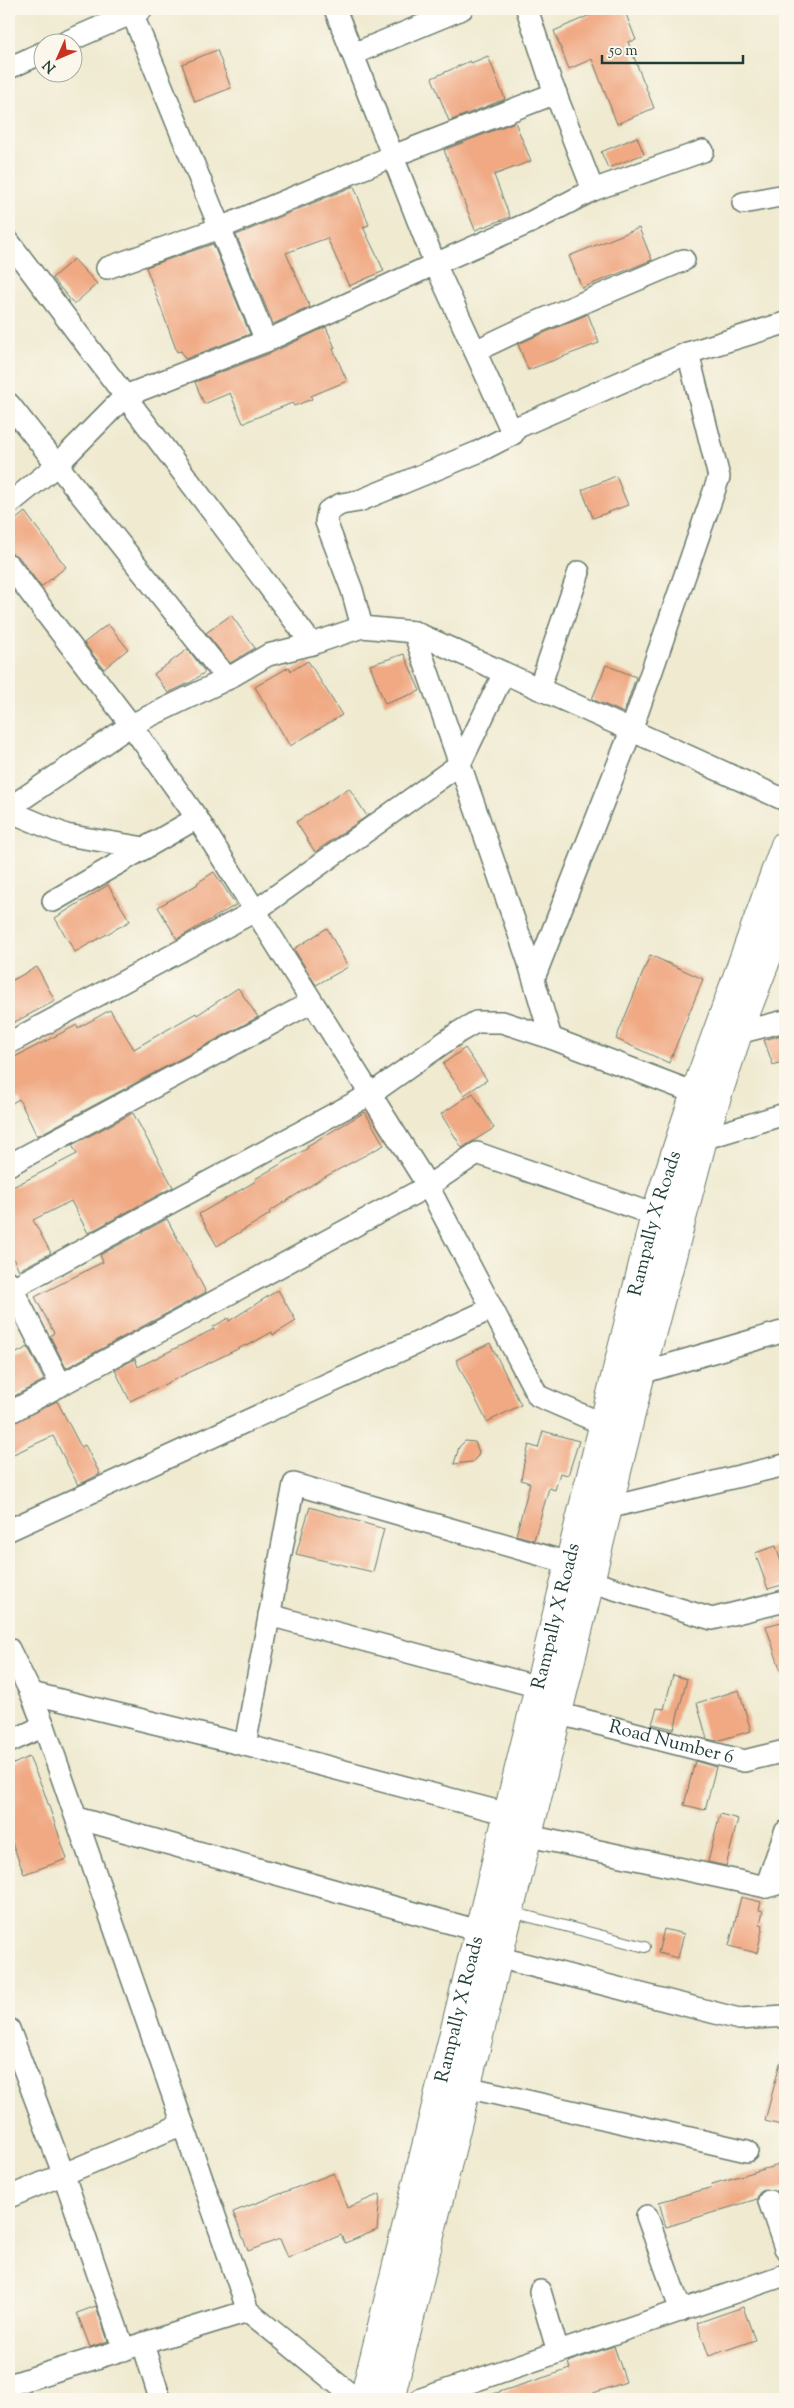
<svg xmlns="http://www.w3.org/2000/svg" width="794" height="2408" font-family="'Sorts Mill Goudy',serif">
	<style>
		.building { fill: #f0a983 }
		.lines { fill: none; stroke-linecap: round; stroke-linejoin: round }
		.lane-casing { stroke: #687a6b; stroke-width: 12 }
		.street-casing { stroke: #687a6b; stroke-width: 24 }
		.secondary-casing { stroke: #687a6b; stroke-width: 30 }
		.lane { stroke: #fff; stroke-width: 10 }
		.street { stroke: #fff; stroke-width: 21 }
		.secondary { stroke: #fff; stroke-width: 28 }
		.labels { text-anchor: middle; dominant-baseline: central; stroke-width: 4; stroke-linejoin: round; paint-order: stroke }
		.street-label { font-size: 19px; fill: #1f3d34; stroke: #fbf7ec }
	</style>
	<rect width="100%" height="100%" fill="#fbf7ec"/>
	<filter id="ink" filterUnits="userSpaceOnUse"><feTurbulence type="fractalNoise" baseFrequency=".02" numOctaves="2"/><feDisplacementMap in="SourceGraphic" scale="10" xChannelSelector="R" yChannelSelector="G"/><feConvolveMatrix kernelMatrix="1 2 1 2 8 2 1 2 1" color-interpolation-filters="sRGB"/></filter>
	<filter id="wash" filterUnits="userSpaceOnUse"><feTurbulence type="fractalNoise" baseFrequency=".0096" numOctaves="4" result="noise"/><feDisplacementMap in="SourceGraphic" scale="20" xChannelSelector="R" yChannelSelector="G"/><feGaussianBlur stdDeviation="1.12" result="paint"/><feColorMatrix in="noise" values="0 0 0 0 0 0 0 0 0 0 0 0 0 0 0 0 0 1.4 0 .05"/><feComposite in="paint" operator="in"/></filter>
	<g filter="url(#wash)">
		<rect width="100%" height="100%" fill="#efead0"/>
		<g id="blocks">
			<path class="building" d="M588 9H624L636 40 628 42 654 108 617 124 592 59 569 69 554 31 590 15Z
				M217 50 231 88 195 102 182 64Z
				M488 56 505 99 449 121 432 78 470 61 471 63Z
				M515 122 531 161 494 175 510 217 475 230 444 150Z
				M637 137 644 154 608 168 601 152Z
				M354 186 369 225 363 227 384 271 349 286 327 238 286 253 310 307 273 324 236 235Z
				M639 228 652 260 582 288 569 256Z
				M213 244 250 334 185 359 181 351 177 352 146 267Z
				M74 259 97 284 74 304 52 278Z
				M588 314 599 343 528 370 518 344Z
				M326 327 335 348 333 349 347 381 311 396 312 399 294 406 292 403 243 423 230 393 204 404 195 382 271 353Z
				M616 476 628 505 593 518 582 490Z
				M25 512 66 567 41 587 19 557 9 553V525Z
				M231 615 255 648 230 663 206 633Z
				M108 624 128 649 104 669 84 643Z
				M188 649 205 672 191 682 168 693 154 674Z
				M404 654 420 691 385 704 370 665Z
				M308 661 342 715 290 746 255 687 289 667 291 671Z
				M606 665 636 677 624 713 592 699Z
				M349 788 367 816 315 852 296 822Z
				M214 872 236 905 177 939 158 907 198 884 197 883Z
				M108 885 130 921 75 952 55 918Z
				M327 928 348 967 316 985 294 949Z
				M650 955 703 979 669 1063 616 1039Z
				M37 967 55 1001 9 1025V982Z
				M238 988 258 1017 37 1136 19 1099 9 1105V1060L77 1025 78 1028 110 1010 134 1049 196 1013 197 1015Z
				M785 1034V1061L773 1065 764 1040Z
				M465 1048 487 1080 464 1095 443 1064Z
				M473 1093 494 1128 462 1148 441 1114Z
				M365 1112 384 1145 321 1179 269 1212 270 1214 217 1246 199 1214 256 1181 255 1179 308 1148 307 1146Z
				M133 1113 173 1187 88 1233 71 1201 33 1220 51 1253 19 1270 9 1250V1189L77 1154 72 1145Z
				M167 1219 206 1292 66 1368 50 1336 54 1333 35 1297 103 1262 100 1255Z
				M278 1290 296 1321 273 1335 272 1332 247 1346 246 1345 130 1401 115 1370 135 1359 138 1367 214 1329 213 1327 228 1318 229 1321Z
				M490 1343 521 1405 487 1422 456 1360Z
				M28 1347 44 1380 9 1399V1357Z
				M57 1401 81 1447 85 1445 100 1474 78 1485 53 1436 9 1456V1425Z
				M543 1431 579 1441 568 1475 560 1473 555 1490 549 1488 534 1540 516 1535 530 1483 521 1480 524 1463 529 1445 538 1448Z
				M465 1441 475 1442 479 1452 478 1456 472 1462 454 1464 459 1447Z
				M310 1507 384 1529 373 1572 296 1554Z
				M776 1546 785 1575V1584L768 1589 755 1553Z
				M785 1621V1675H782L766 1626Z
				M673 1675 687 1679 674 1729 652 1724 657 1708 664 1709Z
				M739 1690 751 1731 716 1741 707 1739 697 1703Z
				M29 1757 43 1789 67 1859 24 1874 9 1835V1766Z
				M695 1761 716 1767 705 1810 684 1805Z
				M720 1814 738 1819 726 1866 708 1862Z
				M741 1897 761 1902 759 1910 763 1911 760 1924 763 1925 757 1953 729 1946Z
				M664 1929 684 1934 678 1958 658 1953Z
				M780 2063H785V2126L765 2121Z
				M785 2163V2188L776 2191 765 2189 759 2193 757 2199 666 2227 659 2202 713 2187 712 2184Z
				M334 2173 347 2208 380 2194 377 2230 345 2243 341 2235 288 2258 280 2239 248 2251 233 2212Z
				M96 2306 108 2341 90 2347 77 2313Z
				M743 2307 755 2340 709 2356 697 2323Z
				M614 2346 626 2382 576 2399H488L487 2396 570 2369 568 2362Z"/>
		</g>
	</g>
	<g filter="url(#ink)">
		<use href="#blocks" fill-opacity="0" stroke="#687a6b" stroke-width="1"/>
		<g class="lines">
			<g class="lane-casing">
				<path id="lane" d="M511 1912 645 1947"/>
			</g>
			<g class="street-casing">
				<g id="street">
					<path d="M335 9 435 264 531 222 593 190"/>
					<path d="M527 9 551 82 593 190 703 151"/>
					<path d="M132 13 266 341"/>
					<path d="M66 42 142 9"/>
					<path d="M353 54 462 9"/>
					<path d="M9 68 42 53"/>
					<path d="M743 203 785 195"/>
					<path d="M9 242 125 396 57 465 9 504"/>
					<path d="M107 268 220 228 393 156 556 93"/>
					<path d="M475 351 528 326 684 260"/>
					<path d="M9 404 227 679"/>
					<path d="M511 430 688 353 785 323"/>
					<path d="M9 565 131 725 197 818 428 1186 538 1396 603 1424"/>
					<path d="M414 632 528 960 551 1038"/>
					<path d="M312 644 125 396 266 341 435 264 513 434 478 452 359 501 341 504 328 511 326 522 352 590 362 627"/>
					<path d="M539 689 579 572"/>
					<path d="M9 808 131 725 227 679 268 655 312 644 362 627 414 632 785 800"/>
					<path d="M9 811 66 835 145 848"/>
					<path d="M53 901 197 818"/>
					<path d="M534 978 631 731 719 477 688 353"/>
					<path d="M738 1033 785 1021"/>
					<path d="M9 1043 255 911 460 764 504 673"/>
					<path d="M703 1139 785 1114"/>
					<path d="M9 1165 312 1002"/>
					<path d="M9 1282 61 1385"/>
					<path d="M9 1290 371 1094 459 1032 476 1022H502L551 1038 695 1093"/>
					<path d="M641 1373 785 1331"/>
					<path d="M9 1413 428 1186 477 1153 655 1215"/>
					<path d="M607 1508 785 1465"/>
					<path d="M9 1530 491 1309"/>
					<path d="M589 1581 712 1619 785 1601"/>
					<path d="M269 1615 539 1687"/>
					<path d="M9 1649 31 1693 44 1726 9 1742"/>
					<path d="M31 1693 245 1745 508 1814"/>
					<path id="s1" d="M556 1713 744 1761 785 1751"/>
					<path d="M44 1726 248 2311 356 2399"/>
					<path d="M245 1745 294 1484 569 1563"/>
					<path d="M77 1818 479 1931"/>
					<path d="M529 1836 766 1887 785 1882"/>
					<path d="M766 1887 785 1832"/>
					<path d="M497 1957 739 2019 785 2016"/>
					<path d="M9 2029 63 2173 124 2350"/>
					<path d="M466 2087 747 2151"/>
					<path d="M9 2197 183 2124"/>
					<path d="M769 2201 785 2248"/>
					<path d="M647 2216 681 2311"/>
					<path d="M540 2291 558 2352"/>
					<path d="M143 2344 160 2399"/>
					<path d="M9 2385 248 2311"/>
					<path d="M421 2399 785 2275"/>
				</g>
			</g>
			<g class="secondary-casing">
				<g id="secondary">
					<path id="s2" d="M364 2399 655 1215 695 1093 785 845"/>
					<path d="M390 2399 641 1373 703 1139 738 1033 785 911"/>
				</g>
			</g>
			<use href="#lane" class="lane"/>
			<use href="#street" class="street"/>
			<use href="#secondary" class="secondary"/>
		</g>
	</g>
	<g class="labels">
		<g class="street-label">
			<text stroke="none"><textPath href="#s2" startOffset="1211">Rampally X Roads</textPath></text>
			<text stroke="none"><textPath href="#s2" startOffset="806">Rampally X Roads</textPath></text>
			<text stroke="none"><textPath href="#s1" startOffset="119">Road Number 6</textPath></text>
			<text stroke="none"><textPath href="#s2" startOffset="401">Rampally X Roads</textPath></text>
		</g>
	</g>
	<rect width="794" height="2408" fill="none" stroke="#fbf7ec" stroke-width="30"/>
	<g transform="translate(58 58) rotate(225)"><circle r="24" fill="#fbf7ec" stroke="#a3ada2"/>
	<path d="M0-4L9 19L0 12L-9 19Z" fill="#c8321e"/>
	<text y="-8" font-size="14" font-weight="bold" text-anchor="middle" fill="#1f3d34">N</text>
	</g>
	<path d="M602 55v8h141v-8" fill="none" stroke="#1f3d34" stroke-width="2.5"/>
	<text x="609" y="55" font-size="15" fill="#1f3d34" stroke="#fbf7ec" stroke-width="4" paint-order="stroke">50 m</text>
</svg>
